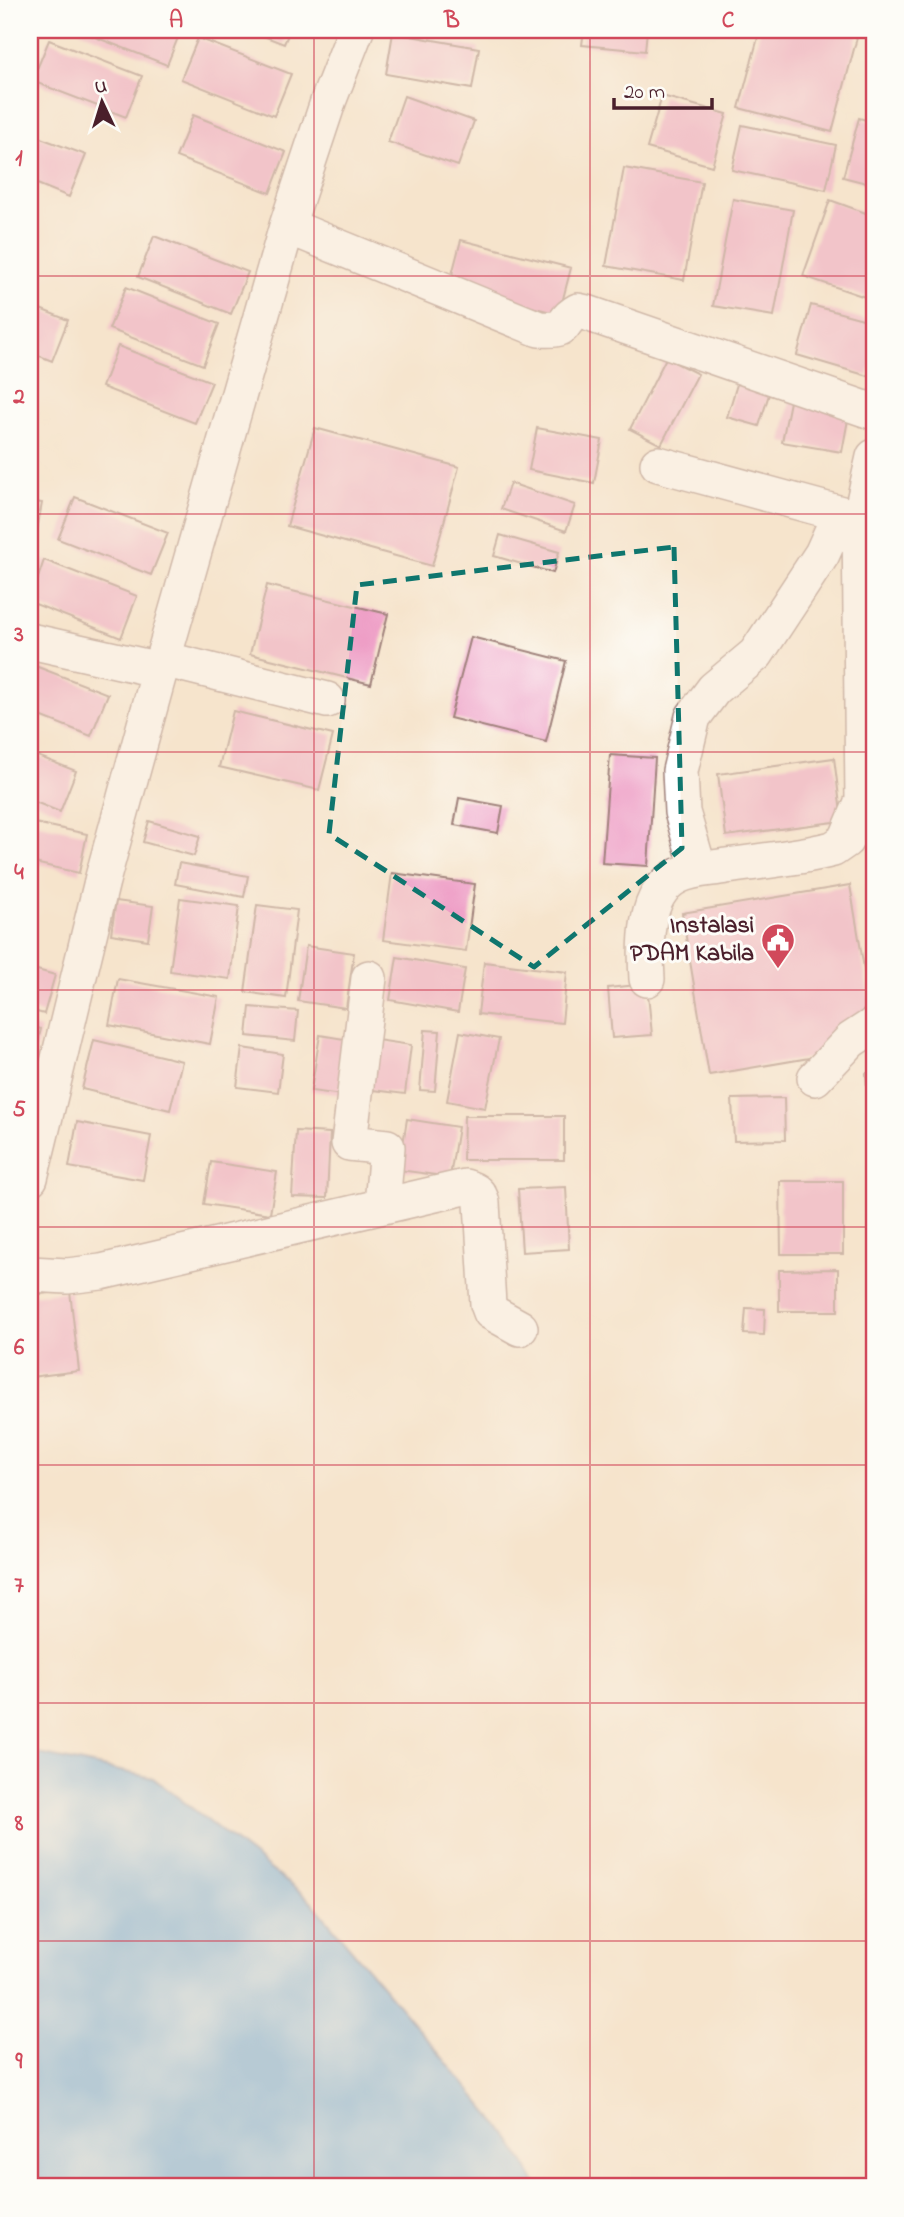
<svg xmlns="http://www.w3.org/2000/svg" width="904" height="2217" font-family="'Indie Flower',sans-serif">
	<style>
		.water { fill: #6aabde; stroke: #5a6584; stroke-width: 2 }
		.building { fill: #ee9ec6 }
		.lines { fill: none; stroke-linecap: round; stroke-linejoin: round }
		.minor-casing { stroke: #a0827c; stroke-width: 38 }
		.minor { stroke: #fff; stroke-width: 35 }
		.marked { fill: none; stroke: #0f766e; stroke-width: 5; stroke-dasharray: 14 9; stroke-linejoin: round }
		.grid { fill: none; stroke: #d1495b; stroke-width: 2; stroke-opacity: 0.55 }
		.labels { text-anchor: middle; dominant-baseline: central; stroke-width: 6; stroke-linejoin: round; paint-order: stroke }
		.poi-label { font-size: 24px; font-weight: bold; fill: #4a1f2b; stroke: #fdfcf7; text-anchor: end }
		.neatline { fill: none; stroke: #d1495b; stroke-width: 2.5 }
		.grid-label { font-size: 23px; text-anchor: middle; font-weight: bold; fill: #d1495b }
	</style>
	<rect width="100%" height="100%" fill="#fdfcf7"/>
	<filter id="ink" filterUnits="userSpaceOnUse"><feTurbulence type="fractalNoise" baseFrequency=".0143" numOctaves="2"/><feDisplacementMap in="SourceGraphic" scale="14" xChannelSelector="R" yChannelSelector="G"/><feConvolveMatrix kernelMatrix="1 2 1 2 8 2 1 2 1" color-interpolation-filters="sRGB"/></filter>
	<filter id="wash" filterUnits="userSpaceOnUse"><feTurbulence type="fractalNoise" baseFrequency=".00686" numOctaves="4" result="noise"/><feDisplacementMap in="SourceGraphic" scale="28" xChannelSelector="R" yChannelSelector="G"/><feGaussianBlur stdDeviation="1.57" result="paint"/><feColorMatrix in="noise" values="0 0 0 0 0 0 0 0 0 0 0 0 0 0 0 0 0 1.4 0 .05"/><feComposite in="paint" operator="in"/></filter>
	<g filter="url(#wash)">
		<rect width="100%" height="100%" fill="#f6e4cc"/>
		<path class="water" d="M30 1752 153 1778 311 1901 509 2137 538 2187H30Z"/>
		<g id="blocks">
			<path class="building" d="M77 30H181L167 65Z
				M248 30H290L284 44Z
				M584 30H647L645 51 582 45Z
				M760 30H859L832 132 739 108Z
				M393 33 479 48 472 89 386 74Z
				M198 38 291 74 274 116 181 79Z
				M49 40 142 76 126 117 32 81Z
				M404 96 474 121 458 166 388 142Z
				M662 96 727 114 712 166 647 148Z
				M193 115 286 152 270 193 176 157Z
				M859 118 874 122V185L843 177Z
				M742 125 836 145 826 190 732 170Z
				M30 134 86 155 69 197 30 181Z
				M624 168 702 182 684 280 606 266Z
				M733 199 793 210 774 316 713 306Z
				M830 200 874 216V300L803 276Z
				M154 236 248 272 231 314 138 277Z
				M461 240 571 268 559 314 449 286Z
				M126 287 219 324 203 365 109 329Z
				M30 305 68 320 52 361 30 352Z
				M811 305 874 322V355L868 376 797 355Z
				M118 346 212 382 195 423 102 387Z
				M666 358 698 374 661 445 630 429Z
				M745 358 777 369 759 426 727 417Z
				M795 376 854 387 842 452 782 442Z
				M315 428 459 467 432 566 287 526Z
				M537 428 602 440 594 483 529 470Z
				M510 483 575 505 566 531 501 509Z
				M75 497 168 533 151 575 58 539Z
				M30 501 42 503 33 551 30 550Z
				M500 535 559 552 553 573 494 556Z
				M44 560 137 596 121 638 30 602Z
				M267 585 388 614 371 684 250 654Z
				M471 637 566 661 546 742 450 718Z
				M30 664 108 694 91 736 30 712Z
				M233 711 333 735 319 790 219 767Z
				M30 753 76 771 60 812 30 800Z
				M610 755 655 758 648 866 602 863Z
				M834 758 842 821 726 836 718 774Z
				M459 798 503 806 498 833 454 825Z
				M149 821 200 836 194 856 143 842Z
				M35 823 87 834 79 873 30 862V847Z
				M179 863 248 876 244 897 175 884Z
				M392 873 475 884 466 951 383 940Z
				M850 885 874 1028V1047L709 1075 682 913Z
				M180 898 239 906 230 979 170 971Z
				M116 901 153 906 148 940 111 934Z
				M257 905 297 910 286 998 245 992Z
				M306 946 354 953 346 1008 298 1001Z
				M397 957 465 969 458 1012 390 1000Z
				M484 962 567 972 562 1023 478 1014Z
				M30 968 55 975 44 1014 30 1010Z
				M118 979 219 997 210 1044 109 1025Z
				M647 984 652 1035 612 1038 608 988Z
				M250 1007 298 1011 295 1041 247 1036Z
				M30 1026 41 1029 31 1069H30Z
				M425 1030 440 1031 435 1091 420 1090Z
				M460 1032 499 1039 485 1108 447 1101Z
				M320 1035 350 1040 342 1095 311 1091Z
				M370 1039 411 1045 405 1094 364 1089Z
				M94 1040 182 1061 170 1110 82 1089Z
				M242 1048 283 1054 278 1092 237 1087Z
				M874 1072V1157H872L866 1073Z
				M784 1098 785 1140 734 1141 732 1099Z
				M464 1116H564V1160H463Z
				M407 1119 458 1127 450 1177 399 1170Z
				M77 1122 151 1136 143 1180 69 1167Z
				M296 1131 330 1133 327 1198 292 1197Z
				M211 1162 277 1172 270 1214 204 1204Z
				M780 1181H843V1254H781Z
				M566 1187 569 1249 522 1252 518 1189Z
				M838 1269V1311H779V1270Z
				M70 1291 79 1371 30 1377V1295Z
				M746 1308 765 1309 764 1335 744 1334Z"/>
		</g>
	</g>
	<g filter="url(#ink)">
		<use href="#blocks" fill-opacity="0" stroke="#a0827c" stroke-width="2"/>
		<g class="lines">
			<g class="minor-casing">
				<path id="minor" d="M287 226 539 329C574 331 556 323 578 311L587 313 874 412
					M874 457 860 519 863 800 874 815
					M658 464 860 519
					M30 641 160 670
					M163 659 327 700
					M699 870 682 812 680 771 693 717 714 689 756 654 822 554 840 514
					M369 978 349 1143 387 1147 382 1205
					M647 979C645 947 643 893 678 876 692 869 710 869 726 866 761 861 798 858 833 849L846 840 863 800
					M815 1078 851 1040 874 1025
					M30 1178 102 881 163 659 287 226 329 99 356 30
					M30 1274 67 1276 101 1272 465 1187C475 1190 480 1193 482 1203L488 1304 491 1312 520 1328"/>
			</g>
			<use href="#minor" class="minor"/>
		</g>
	</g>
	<path d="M0 0H904V2217H0ZM674 547 682 848 534 967 329 834 357 585Z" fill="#f6e4cc" fill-opacity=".55" fill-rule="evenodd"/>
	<path class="marked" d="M674 547 682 848 534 967 329 834 357 585Z"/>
	<path class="grid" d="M314 30V2187M590 30V2187M30 276H874M30 514H874M30 752H874M30 990H874M30 1227H874M30 1465H874M30 1703H874M30 1941H874"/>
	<defs>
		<g id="civic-pin" transform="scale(1.75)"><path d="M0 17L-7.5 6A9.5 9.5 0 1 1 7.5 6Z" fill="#d1495b" stroke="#fdfcf7"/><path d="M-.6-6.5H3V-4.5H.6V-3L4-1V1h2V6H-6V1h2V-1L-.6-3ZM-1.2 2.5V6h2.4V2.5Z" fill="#fff"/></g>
	</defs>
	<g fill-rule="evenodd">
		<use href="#civic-pin" x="778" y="940"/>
	</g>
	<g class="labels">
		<g class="poi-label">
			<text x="754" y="926">Instalasi<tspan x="754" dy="28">PDAM Kabila</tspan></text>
		</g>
	</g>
	<rect width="904" height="2217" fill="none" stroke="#fdfcf7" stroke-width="77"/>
	<g transform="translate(102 102) rotate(356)" stroke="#fdfcf7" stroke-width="5" paint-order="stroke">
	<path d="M0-5L12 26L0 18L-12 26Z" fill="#4a1f2b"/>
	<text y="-10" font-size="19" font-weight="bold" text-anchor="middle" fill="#4a1f2b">U</text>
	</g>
	<path d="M614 98v10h98v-10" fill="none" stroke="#4a1f2b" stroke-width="3.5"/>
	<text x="624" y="98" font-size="21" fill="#4a1f2b" stroke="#fdfcf7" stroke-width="5" paint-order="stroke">20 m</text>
	<rect x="38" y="38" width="828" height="2140" class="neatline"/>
	<g class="grid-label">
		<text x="176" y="27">A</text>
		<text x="452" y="27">B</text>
		<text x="728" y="27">C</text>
		<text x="19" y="165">1</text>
		<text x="19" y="403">2</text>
		<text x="19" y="641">3</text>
		<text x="19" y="879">4</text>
		<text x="19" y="1116">5</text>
		<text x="19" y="1354">6</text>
		<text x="19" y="1592">7</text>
		<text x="19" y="1830">8</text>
		<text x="19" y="2068">9</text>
	</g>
</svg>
